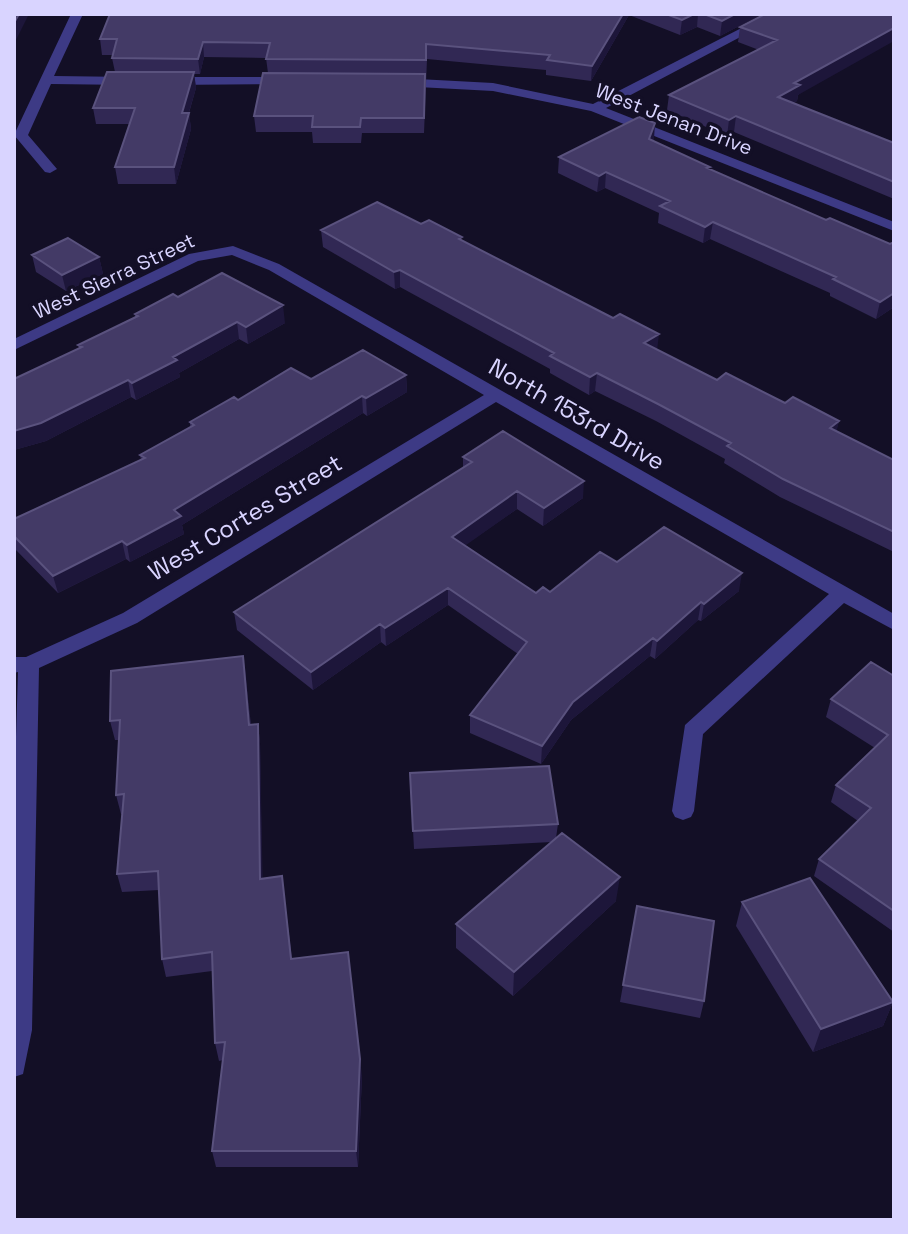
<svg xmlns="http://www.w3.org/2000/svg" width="908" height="1234" font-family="'Space Grotesk',sans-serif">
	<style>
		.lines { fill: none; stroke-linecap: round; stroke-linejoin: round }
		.minor { fill: #3d3a85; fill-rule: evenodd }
		.wall { fill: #312854 }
		.shaded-wall { fill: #1d163a }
		.building { fill: #433a66; stroke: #5a527e; stroke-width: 2 }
		.labels { text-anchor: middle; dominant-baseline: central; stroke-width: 7; stroke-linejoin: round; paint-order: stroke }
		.far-street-label { font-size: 20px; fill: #d9d4ff; stroke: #130f26 }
		.street-label { font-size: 24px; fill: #d9d4ff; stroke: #130f26 }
	</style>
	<rect width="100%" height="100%" fill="#130f26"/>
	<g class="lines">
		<path class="minor" d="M71 14H83L54 76 131 77 137 81 131 85 51 84 28 135 57 169 50 173 45 172 14 135Z
			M769 14H784L606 108 894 222V231L591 111 493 91 399 86 393 82 399 78 493 83 593 104Z
			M287 77 291 78V84L167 85 161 81 167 77Z
			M233 246 279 264 894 614V630L844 603 703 734 694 811 691 817 683 820 675 817 672 811 685 725 829 594 496 402 137 623 39 668 32 1030 23 1074 14 1077V801L18 672 14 673V657H26L123 613 484 395 269 270 232 255 198 261 14 350V339L189 254Z"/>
	</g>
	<path class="wall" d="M110 14H762L720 36 697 27 680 35 629 15 591 81 546 75V70L427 59 424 133H362L361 143H313L312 132H256L254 116 268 73 266 58 204 57 200 74H194L196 88 189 113 191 129 176 184H118L115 167 129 124H96L93 108 115 72 112 58 113 55H102L100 39Z
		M894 14 798 95 797 101 793 103 894 143V199L734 132 727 136 667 110 669 95 759 50 738 42 740 27Z
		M654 139 653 141 709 169 894 307 876 319 830 296V293L710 239 703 243 658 223 659 213 605 188 597 192 558 173 559 157Z
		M421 224 462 240 657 350 717 380 839 421 836 431 894 460V552L780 497 724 463 725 459 656 421 595 391 589 395 550 373V369L400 287 395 289 323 247 321 230Z
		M32 255 99 257 103 274 66 291 36 272Z
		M135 314 285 323 248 344 239 339 179 373 180 377 136 400 131 397 46 441 14 450V379L79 348 78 345 135 317Z
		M406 375 407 392 367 416 363 413 182 525 184 534 130 562 126 559 58 593 14 548V519L141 460 140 455 190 428V422L238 400 311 379Z
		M463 457 583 498 543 526 517 509 465 545 536 593 550 592 617 562 739 591 701 621 698 620 655 659 650 656 571 720 541 764 470 733V715L518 654 448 605 386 646 381 642 313 690 237 630 234 612 463 468Z
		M243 656 251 725 258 724 260 743 262 878 284 894 292 959 362 1076 358 1167H216L212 1151 223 1060 219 1061 215 1043 212 971 166 977 162 959 159 890 122 892 117 874 122 814H121L116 795 119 740H115L110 721Z
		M894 676V932L814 876 819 859 858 821 831 802 836 785 875 748 826 717 831 699Z
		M410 773 558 824 556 838 616 901 513 996 456 948V924L552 842 414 849Z
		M742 902 893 1002 883 1026 813 1052 736 926Z
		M637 906 704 1001 700 1018 620 1002Z"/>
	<path class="shaded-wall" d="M19 14H29L14 44V23Z
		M623 14H630L629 15 591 81 592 66Z
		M694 14H698L697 27 680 35 682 20Z
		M735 14H762L720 36 722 21Z
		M894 28V41L798 95 797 101 775 112 778 97 794 83Z
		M203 42 204 57 200 74 198 59Z
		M194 72 196 88 184 129 182 113Z
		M189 113 191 129 176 184 174 167Z
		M736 116 734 132 727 136 729 120Z
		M655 123 654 139 647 155 649 139Z
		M606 172 605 188 597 192 599 176Z
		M713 222 710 239 703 243 705 227Z
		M99 257 103 274 66 291 62 275Z
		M400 270V287L395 289 394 272Z
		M894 293V307L876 319 880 302Z
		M283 305 285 323 248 344 246 327Z
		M237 322 239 339 179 373 180 377 136 400 132 383 173 357Z
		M659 334 657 351 644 343Z
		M597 373 595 391 589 395 590 377Z
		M406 375 407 392 367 416 366 398Z
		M128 380 131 397 46 441 14 450V431Z
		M362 396 363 413 182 525 184 534 130 562 127 545 174 510Z
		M839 421 835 438 830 428Z
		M584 481 583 498 543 526 544 508Z
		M517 491V509L452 555V537Z
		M122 541 126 559 58 593 53 576Z
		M742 573 739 591 701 621 704 604Z
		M448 588V605L386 646 385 628Z
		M701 602 698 620 655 659 657 641Z
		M380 624 381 642 313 690 311 672Z
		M653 638 650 656 571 720 541 764 542 746 573 702Z
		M243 656 246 675 252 744 249 725Z
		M258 724 260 743 263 897 260 879Z
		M620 877 616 901 513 996 514 972Z
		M893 1002 883 1026 813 1052 821 1029Z
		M360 1059 362 1076 358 1167 356 1151Z"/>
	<path class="building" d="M14 14H19L14 23Z
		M110 14H623L592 66 547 60 550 55 426 44V60L266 59 270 43 203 42 198 59 112 58 117 39H100Z
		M666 14H694L682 20Z
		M704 14H735L722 21Z
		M765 14H894V28L794 83 800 85 778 97 894 143V182L736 116 729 120 669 95 777 40 740 27Z
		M107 72H194L182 113H189L174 167H115L135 108H93Z
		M263 73 425 74 424 118H361L360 127H312L313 116H254Z
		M639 117 655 123 649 139 710 167 707 168 826 220 830 218 890 244 894 242V293L880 302 833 279 836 277 713 222 705 227 660 206 670 201 606 172 599 176 559 157Z
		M377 202 421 224 429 220 462 237 459 239 613 318 620 314 659 334 644 343 717 380 726 373 785 403 793 397 839 421 830 428 894 460V532L783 479 727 446 731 443 658 404 597 373 590 377 550 356 554 353 400 270 394 272 321 230Z
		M68 238 99 257 62 275 32 255Z
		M222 273 283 305 246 327 237 322 173 357 177 360 132 383 128 380 41 423 14 431V379L82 347 78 345 138 316 135 314 173 294 178 297Z
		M363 350 406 375 366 398 362 396 174 510 181 516 127 545 122 541 53 576 14 536V519L145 458 140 455 194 425 190 422 234 397 238 400 291 368 311 379Z
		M503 431 584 481 544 508 517 491 452 537 536 593 543 587 550 592 600 552 617 562 664 527 742 573 704 604 701 602 657 641 653 638 573 702 542 746 470 715 527 642 448 588 385 628 380 624 311 672 234 612 472 462 463 457Z
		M243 656 249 725 258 724 260 879 282 876 291 959 348 952 360 1059 356 1151H212L225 1042 215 1043 212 952 162 959 158 871 117 874 124 794 116 795 120 720 110 721 111 671Z
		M871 662 894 676V911L819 859 871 808 836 785 888 735 831 699Z
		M549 766 558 824 413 831 410 773Z
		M562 833 620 877 514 972 456 924Z
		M810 878 893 1002 821 1029 742 902Z
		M637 906 714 921 704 1001 623 985Z"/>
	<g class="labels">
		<g class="far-street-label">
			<text transform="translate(674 119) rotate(21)">West Jenan Drive</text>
			<text transform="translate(114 276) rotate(-25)">West Sierra Street</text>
		</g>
		<g class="street-label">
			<text transform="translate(577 414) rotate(30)">North 153rd Drive</text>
			<text transform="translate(245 517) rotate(-31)">West Cortes Street</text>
		</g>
	</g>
	<rect width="908" height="1234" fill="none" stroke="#d9d4ff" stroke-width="32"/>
</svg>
